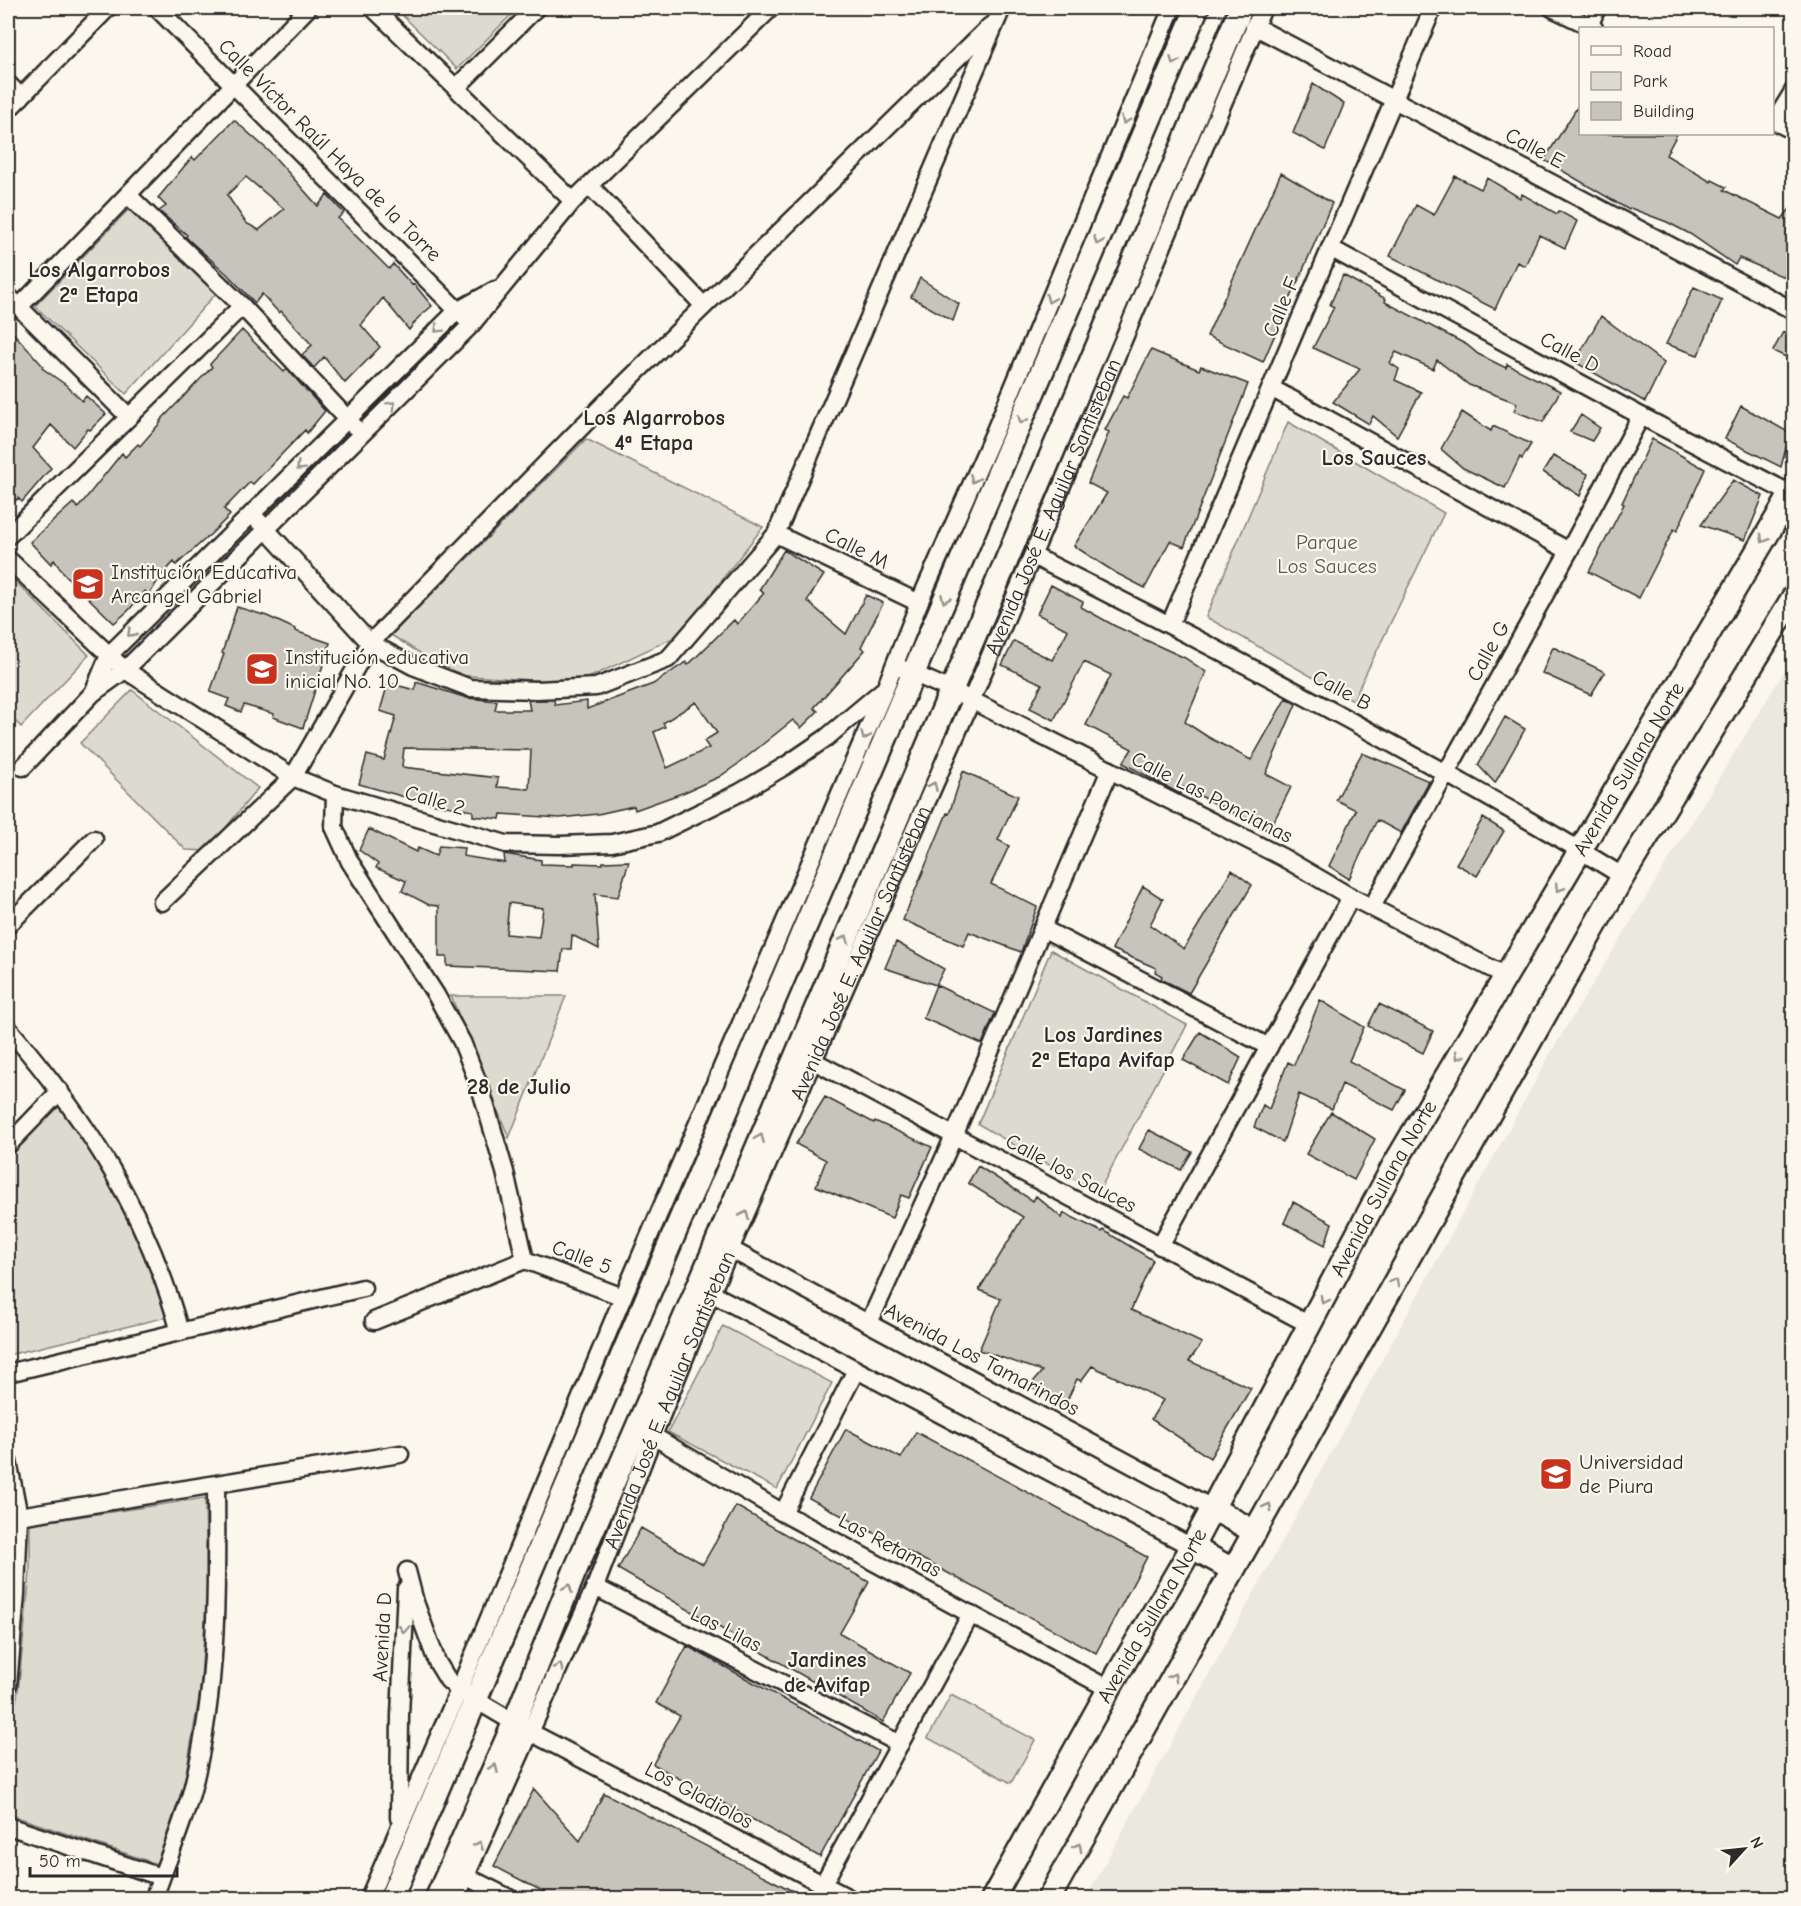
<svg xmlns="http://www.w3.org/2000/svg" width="1801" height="1906" font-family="'Comic Neue',sans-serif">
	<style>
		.built { fill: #ebe8de }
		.green { fill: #dddad0; stroke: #84827e; stroke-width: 1.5 }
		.building { fill: #c7c4bc; stroke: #2b2b2b; stroke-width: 1.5; fill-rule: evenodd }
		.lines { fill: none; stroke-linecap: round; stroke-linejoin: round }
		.street-casing { stroke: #2b2b2b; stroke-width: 21 }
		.secondary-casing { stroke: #2b2b2b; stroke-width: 27 }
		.street { stroke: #fbf7ec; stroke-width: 16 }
		.secondary { stroke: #fbf7ec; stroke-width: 22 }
		.oneway { stroke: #93918c }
		.labels { text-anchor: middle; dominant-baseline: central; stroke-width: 4.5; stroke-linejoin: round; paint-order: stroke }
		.street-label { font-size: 21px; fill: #2b2b2b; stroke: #fbf7ec }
		.park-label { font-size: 21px; fill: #585754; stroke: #fbf7ec }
		.poi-label { font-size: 21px; fill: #2b2b2b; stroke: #fbf7ec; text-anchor: start }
		.neighbourhood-label { font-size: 22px; font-weight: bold; fill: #2b2b2b; stroke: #fbf7ec }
	</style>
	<rect width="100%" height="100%" fill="#fbf7ec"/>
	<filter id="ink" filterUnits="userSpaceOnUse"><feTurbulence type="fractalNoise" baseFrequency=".0167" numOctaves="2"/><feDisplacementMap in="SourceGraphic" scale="12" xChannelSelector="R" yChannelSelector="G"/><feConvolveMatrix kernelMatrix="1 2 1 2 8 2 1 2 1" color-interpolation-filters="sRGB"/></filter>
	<g filter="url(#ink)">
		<path class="built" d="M1793 657V1898H1086L1553 1049Z"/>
		<path class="green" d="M395 8H518L457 69Z
			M132 206 218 291 126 394 35 306Z
			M1288 422 1444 513 1353 700 1206 617Z
			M586 439 763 527 679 635 578 683 455 675 391 635Z
			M8 574 89 655 21 727 8 714Z
			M132 690 258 788 207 851 186 850 80 743Z
			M1051 950 1187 1025 1098 1193 978 1124Z
			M451 996H566L509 1138Z
			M59 1102 93 1149 130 1217 158 1279 167 1317 8 1355V1157Z
			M723 1326 832 1383 777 1489 668 1432Z
			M205 1498 207 1594 200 1692 184 1785 157 1864 8 1814V1741L18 1691 23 1642 30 1572V1524Z
			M951 1695 1035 1740 1011 1783 928 1738Z"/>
		<path class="building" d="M1313 84 1344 104 1325 150 1293 133Z
			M1581 101V134H1677L1666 155 1711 182 1712 180 1726 187 1724 190 1782 219 1794 204V258L1784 277 1739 258 1735 265 1690 234 1667 222 1630 208 1629 210 1544 160Z
			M234 120 270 152 318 206 327 195 344 213 338 218 389 269 393 264 412 285 414 284 432 306 418 318 409 330 383 298 361 325 380 347 345 383 324 357 314 368 302 355 312 345 281 311 279 313 262 294 255 303 227 274 190 241 186 237 187 235 159 211 166 206 158 198 192 157 195 160ZM246 177 284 209 259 230 246 223 227 195Z
			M1281 173 1332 203 1263 362 1207 336Z
			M1455 176 1481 189 1487 178 1520 198 1522 194 1557 214 1559 211 1577 221 1565 248 1539 235 1525 266 1517 262 1495 309 1390 256 1416 205 1434 215Z
			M1343 275 1386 299 1385 302 1467 345 1478 354 1506 368 1507 364 1560 391 1543 422 1514 411 1517 403 1469 385 1437 360 1433 369 1396 352 1390 363 1399 369 1395 380 1421 392 1397 436 1373 416 1369 424 1333 402 1360 369 1313 348 1334 307 1330 305Z
			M920 278 959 304 953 321 911 297Z
			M1694 287 1722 300 1698 355 1666 344Z
			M1601 316 1664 363 1645 402 1575 362Z
			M8 327 43 366 42 368 66 385 82 401 86 396 106 414 90 430 88 429 73 447 51 425 33 448 51 468 22 502 18 498 8 509Z
			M242 330 284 372 287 369 325 411 307 433 305 430 253 484 250 482 224 509 230 515 211 534 176 565 174 562 160 577 149 595 145 591 128 611 114 623 64 574 54 560 51 564 30 542 73 503 78 508 122 453 125 457 138 444 140 446 161 422 160 421 212 367 210 364Z
			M1783 332 1794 338V361L1773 351Z
			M1151 350 1199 370 1201 366 1248 384 1184 547 1170 541 1145 588 1116 573 1074 546 1107 493 1088 483 1109 432 1105 430 1123 396 1127 398Z
			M1741 406 1790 433 1781 467 1725 439Z
			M1462 412 1491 431 1493 426 1531 444 1522 459 1520 457 1505 488 1463 468 1441 449Z
			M1581 415 1600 428 1592 441 1570 432Z
			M1652 439 1705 469 1677 531 1674 529 1639 598 1589 572 1624 504 1622 503Z
			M1553 456 1588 474 1580 496 1543 472Z
			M1733 480 1763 496 1745 540 1701 525Z
			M784 550 824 575 807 601 846 634 866 595 883 603 861 647 865 650 814 708 818 711 801 728 793 720 738 764 719 777 685 792 635 810 634 806 598 814 560 818 501 814 500 819 473 816V811L415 800 359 784 367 755 384 760 396 716 380 711 388 683 415 690 416 682 467 698 497 701 495 710H530L528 700H554L555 705 587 701V709L653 684 686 662 688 665 734 620 737 624 764 593 759 590ZM696 702 717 733 704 741 709 748 667 768 654 732 665 727 663 723ZM404 748 531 750 529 789 497 787 498 778 402 767Z
			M1051 585 1083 602 1081 607 1115 626 1185 658 1206 672 1185 722 1208 737 1251 760 1286 698 1296 704 1266 774 1291 787 1269 831 1183 787 1180 794 1123 763 1132 749 1086 725 1111 675 1084 662 1054 720 1030 708 1042 684 1002 665 1014 641 1052 660 1068 630 1037 614Z
			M237 607 267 616 295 629V631L330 643 303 728 273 717 274 714 244 705 241 712 226 706 229 699 210 692 224 654 222 653Z
			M1553 647 1605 672 1591 695 1542 673Z
			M1505 717 1525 729 1495 783 1478 765Z
			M1362 753 1429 781 1401 833 1377 820 1349 879 1329 866 1356 810 1336 800Z
			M963 771 1018 796 998 840 1009 846 991 884 1037 907 1021 952 969 932 963 946 903 920 947 813 949 814Z
			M1483 818 1504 831 1477 876 1456 864Z
			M369 829 416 852 418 848 436 856 439 846 464 848 463 856 505 863 504 854 541 860V864L574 865V863L603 864V862L629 861 618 897 595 894 599 949 572 935 571 949H563L560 971 447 966V957H439V906L429 905 402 891 406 881 376 868 378 864 359 850ZM509 903 543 908 539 937 506 934Z
			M1232 870 1252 885 1189 993 1161 979 1162 976 1155 972 1156 968 1112 949 1143 886 1163 899 1150 925 1184 949Z
			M896 942 944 969 936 985 885 968Z
			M936 985 995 1013 982 1044 923 1018Z
			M1320 1000 1364 1027 1349 1061 1405 1090 1394 1110 1342 1084 1332 1109 1299 1094 1283 1142 1254 1127 1263 1105 1269 1109 1288 1062 1294 1065Z
			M1379 1004 1433 1031 1423 1053 1368 1026Z
			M1200 1032 1241 1057 1228 1085 1183 1060Z
			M825 1097 874 1123 875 1121 932 1147 909 1198 901 1195 892 1218 816 1186 826 1160 796 1144Z
			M1331 1112 1375 1139 1354 1180 1306 1154Z
			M1149 1130 1192 1152 1181 1170 1139 1149Z
			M978 1166 1033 1201 1036 1196 1062 1218 1064 1213 1102 1232 1103 1230 1153 1260 1131 1310 1202 1343 1189 1361 1251 1388 1210 1458 1151 1419 1163 1400 1092 1366 1081 1381 1077 1379 1065 1405 1030 1386 1042 1371 979 1350 1001 1299 979 1290 1023 1217 968 1183Z
			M1293 1202 1332 1223 1325 1245 1284 1223Z
			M846 1429 901 1458 916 1432 1147 1557 1096 1653 809 1498Z
			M736 1506 869 1582 840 1633 910 1673 883 1722 618 1569 641 1528 703 1564Z
			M687 1646 878 1751 820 1857 653 1764 680 1716 656 1703Z
			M534 1789 580 1841 604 1793 808 1899H557L494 1866Z"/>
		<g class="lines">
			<g class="street-casing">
				<g id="street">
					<path d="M157 8 465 318"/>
					<path d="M373 8 573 201"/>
					<path d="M1552 8 1594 28"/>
					<path d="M1254 26 1794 311"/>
					<path d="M1589 26 1597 8"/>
					<path d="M8 84 21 97"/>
					<path d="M457 87 536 8"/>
					<path d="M8 110 108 8"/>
					<path d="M1772 120 1794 131"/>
					<path d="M1775 121 1794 90"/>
					<path d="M590 186 704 306"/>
					<path d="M128 195 242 306 354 426"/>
					<path d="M1330 248 1641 416 1791 494"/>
					<path d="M8 296 129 417"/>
					<path d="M19 307 308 8"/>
					<path d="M1271 388 1569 551"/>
					<path d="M252 514 370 643 413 666 470 688 537 690 596 687 668 659 776 534 1002 8"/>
					<path d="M776 534 919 603"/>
					<path d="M8 536 242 306"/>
					<path d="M1033 556C1170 624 1305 695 1438 769 1500 804 1562 838 1622 876"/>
					<path d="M8 559 125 670 293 777 335 794 506 844 560 845 612 843 658 833 739 793 785 766 826 738 882 691"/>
					<path d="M1170 624 1433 8"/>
					<path d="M903 669 951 690 1282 857 1351 897 1506 976"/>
					<path d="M93 693 109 655 457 311 495 290"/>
					<path d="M23 767 93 693 125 670 471 325 573 201 771 8"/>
					<path d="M335 794 334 827 350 862 436 995 462 1042 481 1090 505 1172 525 1260"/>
					<path d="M162 902 293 777 370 643 603 405 990 26"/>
					<path d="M1372 907 1569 551 1641 416"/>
					<path d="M8 925 94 839"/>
					<path d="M1042 928 1269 1047"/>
					<path d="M8 1028C88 1121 147 1212 180 1332"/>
					<path d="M812 1060 1310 1325"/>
					<path d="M8 1145 60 1091"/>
					<path d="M1160 1246 1351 897"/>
					<path d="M730 1249 1212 1508"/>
					<path d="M525 1260 623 1297"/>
					<path d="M711 1293 1192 1547"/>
					<path d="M374 1321 525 1260"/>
					<path d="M869 1323 954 1136 1110 770"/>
					<path d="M8 1373 363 1288"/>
					<path d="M653 1436 783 1513 1109 1689"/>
					<path d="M8 1461 19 1516 16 1594 8 1685"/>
					<path d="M783 1513 856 1370"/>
					<path d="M19 1516 400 1454"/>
					<path d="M407 1571 415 1602 437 1662 448 1680 459 1690 530 1732 849 1898"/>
					<path d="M595 1587 900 1744"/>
					<path d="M399 1818 400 1715 406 1589"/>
					<path d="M8 1826 161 1877"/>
					<path d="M465 1876 509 1898"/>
					<path d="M823 1884 971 1614"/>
					<path d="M154 1898C166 1863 182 1827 192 1790 218 1691 217 1588 216 1485"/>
					<path d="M369 1898 459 1690 623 1297 885 689 919 603 994 433 1172 8"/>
					<path id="s1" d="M456 1898 595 1587 653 1436 711 1293 971 701 1263 8"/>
				</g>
			</g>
			<g class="secondary-casing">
				<g id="secondary">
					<path d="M1212 1508 1255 1532"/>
					<path d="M1192 1547 1233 1570"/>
					<path d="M391 1898 1197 8"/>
					<path d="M437 1898 514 1723 574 1573 698 1287 1241 8"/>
					<path id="s2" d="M993 1898 1109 1689 1192 1547 1394 1165 1794 489"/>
					<path d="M1049 1898 1619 883 1794 596"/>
				</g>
			</g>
			<use href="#street" class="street"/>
			<use href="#secondary" class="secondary"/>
		</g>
		<defs><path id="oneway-chevron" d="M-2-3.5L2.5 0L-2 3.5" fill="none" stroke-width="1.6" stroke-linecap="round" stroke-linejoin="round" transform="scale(1.5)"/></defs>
		<g class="oneway">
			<use href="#oneway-chevron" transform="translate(1174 61) rotate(113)"/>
			<use href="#oneway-chevron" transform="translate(1125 120) rotate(113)"/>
			<use href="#oneway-chevron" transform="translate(1098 241) rotate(113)"/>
			<use href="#oneway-chevron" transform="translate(1050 299) rotate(113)"/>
			<use href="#oneway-chevron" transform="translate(438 329) rotate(135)"/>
			<use href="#oneway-chevron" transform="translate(392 405) rotate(-45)"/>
			<use href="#oneway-chevron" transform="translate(1022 420) rotate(113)"/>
			<use href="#oneway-chevron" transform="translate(300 467) rotate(135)"/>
			<use href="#oneway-chevron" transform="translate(974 479) rotate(114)"/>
			<use href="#oneway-chevron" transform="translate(1764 539) rotate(120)"/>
			<use href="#oneway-chevron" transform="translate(945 599) rotate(113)"/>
			<use href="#oneway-chevron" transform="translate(131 633) rotate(136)"/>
			<use href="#oneway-chevron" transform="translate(865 736) rotate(113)"/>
			<use href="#oneway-chevron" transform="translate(933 786) rotate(-66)"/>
			<use href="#oneway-chevron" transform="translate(1559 888) rotate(121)"/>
			<use href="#oneway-chevron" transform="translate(845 939) rotate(-67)"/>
			<use href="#oneway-chevron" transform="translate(1459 1056) rotate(121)"/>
			<use href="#oneway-chevron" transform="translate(760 1138) rotate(-67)"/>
			<use href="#oneway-chevron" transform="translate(745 1215) rotate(-66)"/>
			<use href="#oneway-chevron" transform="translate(1395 1282) rotate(-61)"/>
			<use href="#oneway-chevron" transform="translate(1324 1300) rotate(118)"/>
			<use href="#oneway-chevron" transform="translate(1268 1507) rotate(-61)"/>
			<use href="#oneway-chevron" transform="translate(568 1588) rotate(-68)"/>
			<use href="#oneway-chevron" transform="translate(404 1629) rotate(93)"/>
			<use href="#oneway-chevron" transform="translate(559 1667) rotate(-66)"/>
			<use href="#oneway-chevron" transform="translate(1173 1677) rotate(-61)"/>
			<use href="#oneway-chevron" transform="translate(494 1768) rotate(-66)"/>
			<use href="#oneway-chevron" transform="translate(479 1845) rotate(-66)"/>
			<use href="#oneway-chevron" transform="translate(1078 1847) rotate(-61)"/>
		</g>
	</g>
	<defs>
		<g id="school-square" transform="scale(1.725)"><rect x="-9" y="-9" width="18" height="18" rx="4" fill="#c8321e" stroke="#fbf7ec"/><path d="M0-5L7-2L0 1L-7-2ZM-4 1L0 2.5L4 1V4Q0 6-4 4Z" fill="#fff"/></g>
		<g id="university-square" transform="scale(1.725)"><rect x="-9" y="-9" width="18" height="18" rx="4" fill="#c8321e" stroke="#fbf7ec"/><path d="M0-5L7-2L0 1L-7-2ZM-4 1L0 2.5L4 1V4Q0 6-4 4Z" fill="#fff"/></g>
	</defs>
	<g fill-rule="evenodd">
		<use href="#school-square" x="88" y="584"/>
		<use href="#school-square" x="262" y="669"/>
		<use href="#university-square" x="1556" y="1474"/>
	</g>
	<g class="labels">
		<g class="street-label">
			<text transform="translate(1535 148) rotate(28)">Calle E</text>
			<text transform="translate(330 150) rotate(45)">Calle Víctor Raúl Haya de la Torre</text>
			<text transform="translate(1281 307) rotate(-67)">Calle F</text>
			<text transform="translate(1570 352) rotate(28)">Calle D</text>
			<text stroke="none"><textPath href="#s1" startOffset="1514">Avenida José E. Aguilar Santisteban</textPath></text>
			<text transform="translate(857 548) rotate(26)">Calle M</text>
			<text transform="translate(1488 651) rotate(-61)">Calle G</text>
			<text transform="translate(1342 690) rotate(28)">Calle B</text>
			<text stroke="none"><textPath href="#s2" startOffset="1296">Avenida Sullana Norte</textPath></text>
			<text transform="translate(1212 797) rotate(27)">Calle Las Poncianas</text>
			<text transform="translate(435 800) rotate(16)">Calle 2</text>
			<text stroke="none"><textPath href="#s1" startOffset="1028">Avenida José E. Aguilar Santisteban</textPath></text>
			<text transform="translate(1071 1173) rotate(28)">Calle los Sauces</text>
			<text stroke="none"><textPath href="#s2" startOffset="810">Avenida Sullana Norte</textPath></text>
			<text transform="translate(582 1257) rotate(21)">Calle 5</text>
			<text transform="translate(982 1359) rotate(28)">Avenida Los Tamarindos</text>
			<text stroke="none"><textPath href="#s1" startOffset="542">Avenida José E. Aguilar Santisteban</textPath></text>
			<text transform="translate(890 1545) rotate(28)">Las Retamas</text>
			<text stroke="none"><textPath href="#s2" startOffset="324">Avenida Sullana Norte</textPath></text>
			<text transform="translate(726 1629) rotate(27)">Las Lilas</text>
			<text transform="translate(382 1637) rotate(-87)">Avenida D</text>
			<text transform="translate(699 1795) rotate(28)">Los Gladiolos</text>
		</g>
		<g class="park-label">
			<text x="1327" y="542">Parque<tspan x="1327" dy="24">Los Sauces</tspan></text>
		</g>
		<g class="poi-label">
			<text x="111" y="572">Institución Educativa<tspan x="111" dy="24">Arcangel Gabriel</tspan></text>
			<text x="285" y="657">Institución educativa<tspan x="285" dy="24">inicial No. 10</tspan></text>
			<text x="1579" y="1462">Universidad<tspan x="1579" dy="24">de Piura</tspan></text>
		</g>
		<g class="neighbourhood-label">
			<text x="99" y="270">Los Algarrobos<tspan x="99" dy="25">2ª Etapa</tspan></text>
			<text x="654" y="418">Los Algarrobos<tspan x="654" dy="25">4ª Etapa</tspan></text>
			<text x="1374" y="458">Los Sauces</text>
			<text x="1103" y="1035">Los Jardines<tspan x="1103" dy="25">2ª Etapa Avifap</tspan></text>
			<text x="519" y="1087">28 de Julio</text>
			<text x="827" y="1660">Jardines<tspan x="827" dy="25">de Avifap</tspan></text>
		</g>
	</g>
	<rect width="1801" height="1906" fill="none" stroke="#fbf7ec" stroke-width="30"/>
	<rect x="15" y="15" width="1771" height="1876" fill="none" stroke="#2b2b2b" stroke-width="2" filter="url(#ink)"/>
	<rect x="1579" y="27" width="195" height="108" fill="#fbf7ec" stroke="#a8a59f" stroke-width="1.5"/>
	<rect x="1591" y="46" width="30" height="9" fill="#fbf7ec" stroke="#a8a59f" stroke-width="1.5"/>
	<text x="1633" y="57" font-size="18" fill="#2b2b2b">Road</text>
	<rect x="1591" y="72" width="30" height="18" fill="#dddad0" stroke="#a8a59f" stroke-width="1.5"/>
	<text x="1633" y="87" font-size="18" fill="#2b2b2b">Park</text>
	<rect x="1591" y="102" width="30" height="18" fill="#c7c4bc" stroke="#a8a59f" stroke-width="1.5"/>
	<text x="1633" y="117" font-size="18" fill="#2b2b2b">Building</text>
	<g transform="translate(1744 1849) rotate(63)" stroke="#fbf7ec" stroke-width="4.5" paint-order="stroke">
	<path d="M0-4.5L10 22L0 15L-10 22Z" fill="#2b2b2b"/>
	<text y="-9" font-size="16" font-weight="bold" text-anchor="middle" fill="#2b2b2b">N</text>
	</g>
	<path d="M30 1867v9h147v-9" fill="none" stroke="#2b2b2b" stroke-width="3"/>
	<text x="39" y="1867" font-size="18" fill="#2b2b2b" stroke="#fbf7ec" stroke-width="4.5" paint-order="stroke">50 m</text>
</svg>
